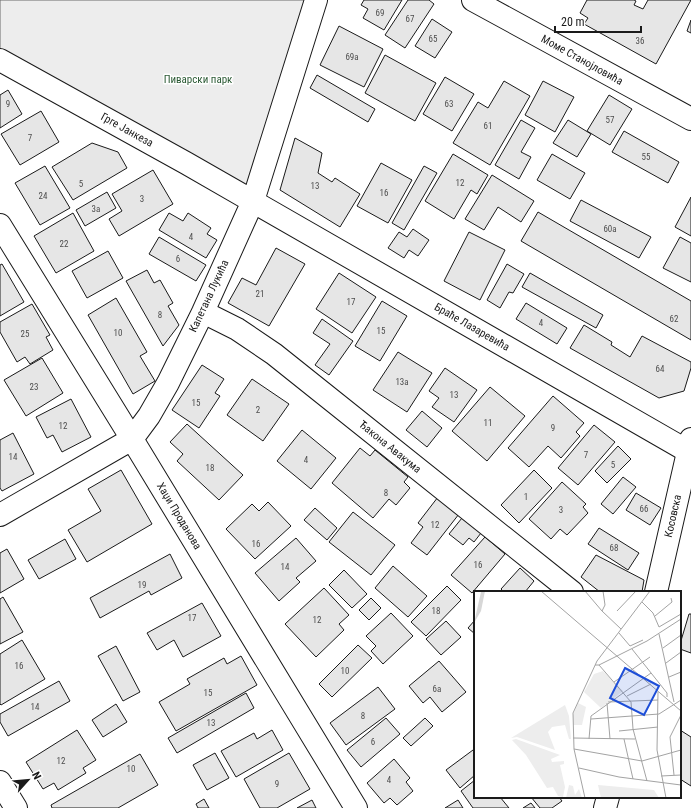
<svg xmlns="http://www.w3.org/2000/svg" width="691" height="808" font-family="'Roboto Condensed',sans-serif">
	<style>
		.built { fill: #ededed; stroke: #6a6a6a }
		.building { fill: #e6e6e6; stroke: #1a1a1a }
		.lines { fill: none; stroke-linecap: round; stroke-linejoin: round }
		.street-casing { stroke: #1a1a1a; stroke-width: 24 }
		.secondary-casing { stroke: #1a1a1a; stroke-width: 24 }
		.street { stroke: #fff; stroke-width: 22 }
		.secondary { stroke: #fff; stroke-width: 22 }
		.labels { text-anchor: middle; dominant-baseline: central; stroke-width: 3; stroke-linejoin: round; paint-order: stroke }
		.number-label { font-size: 9px; fill: #4d4d4d }
		.street-label { font-size: 11px; fill: #1a1a1a; stroke: #fff }
		.park-label { font-size: 11px; fill: #2b5a34; stroke: #fff }
		.inset-road { fill: none; stroke: #a3a3a3; stroke-width: 1 }
		.view { fill: #1d4ed8; fill-opacity: 0.15; stroke: #1d4ed8; stroke-width: 2 }
		.inset-edge { fill: none; stroke: #1a1a1a; stroke-width: 2 }
	</style>
	<rect width="100%" height="100%" fill="#fff"/>
	<path class="built" d="M0 0H309L246 196 0 61Z"/>
	<path class="building" d="M364 0H402L384 30 363 18 368 9 361 5Z
		M408 0H429L434 4 405 48 385 35Z
		M587 0H634L636 1 634 5 643 9 648 0H691L656 64 584 24 588 18 580 13Z
		M432 19 452 32 435 58 415 46Z
		M691 20V33L687 31Z
		M339 26 383 49 364 87 320 65Z
		M385 55 436 83 415 121 365 93Z
		M317 75 375 109 368 122 310 88Z
		M445 77 474 94 452 131 423 114Z
		M504 81 530 96 490 165 453 143 478 102 488 108Z
		M543 81 574 97 555 132 525 115Z
		M8 90 22 114 0 128V95Z
		M609 95 632 109 610 145 587 131Z
		M41 111 59 142 20 165 1 134Z
		M521 120 535 128 521 152 531 157 519 179 495 165Z
		M568 120 591 134 577 157 553 143Z
		M624 131 679 162 668 183 612 152Z
		M295 138 322 153 318 173 332 182 335 178 360 194 340 227 280 190Z
		M92 143 118 152 127 168 73 200 52 167Z
		M453 154 488 175 477 194 471 190 454 219 425 201Z
		M552 154 585 173 570 199 537 180Z
		M381 163 412 180 388 223 357 206Z
		M45 166 70 208 40 225 15 183Z
		M424 166 437 173 404 230 392 223Z
		M153 170 173 204 119 236 109 219 122 211 112 194Z
		M492 175 534 201 521 222 498 207 484 230 465 219Z
		M107 192 116 208 85 226 76 210Z
		M691 197V236L675 227Z
		M581 200 651 237 639 258 570 221Z
		M538 212 691 301V340L521 241Z
		M73 213 94 251 56 273 34 236Z
		M169 213 183 221 188 213 211 228 207 234 217 240 206 258 159 230Z
		M413 229 429 240 418 256 409 250 404 258 388 248 399 232 407 237Z
		M469 232 505 250 480 300 444 281Z
		M159 237 206 265 196 281 149 254Z
		M680 237 691 243V282L663 268Z
		M276 248 305 264 269 326 228 303 242 278 256 285Z
		M108 251 123 278 87 298 72 271Z
		M2 264 24 302 0 316V265Z
		M507 264 524 274 513 293 509 292 500 308 487 300Z
		M147 270 154 283 160 280 173 303 168 306 179 325 163 346 126 281Z
		M339 273 376 297 352 333 316 309Z
		M530 273 603 315 596 328 522 287Z
		M116 298 147 352 140 356 155 381 133 394 88 315Z
		M382 301 407 316 380 361 355 346Z
		M526 303 567 328 557 344 516 319Z
		M32 304 50 335 46 337 53 350 30 364 25 357 17 362 0 332V322Z
		M322 319 353 341 329 375 315 365 330 344 313 333Z
		M584 325 612 342 611 345 630 357 642 336 691 362V368L684 391 659 398 570 348Z
		M398 352 432 373 407 412 373 390Z
		M42 358 63 393 26 416 4 380Z
		M202 365 224 379 215 393 220 396 199 428 172 410Z
		M445 368 477 390 454 422 432 407 439 398 429 391Z
		M252 379 289 404 263 441 227 415Z
		M490 387 525 416 487 461 452 431Z
		M553 396 584 423 576 432 580 436 561 458 548 446 529 467 508 448Z
		M71 399 91 437 62 452 53 435 47 438 36 417Z
		M422 411 442 428 427 447 406 430Z
		M187 424 243 475 219 500 177 461 183 454 170 442Z
		M594 425 615 442 578 485 558 468Z
		M302 430 336 458 311 489 277 461Z
		M13 433 34 474 2 491 0 488V440Z
		M618 446 631 459 607 483 595 471Z
		M360 448 370 456 375 450 408 477 404 482 410 488 396 505 389 499 373 518 332 483Z
		M121 470 152 524 87 562 68 530 101 511 88 489Z
		M534 470 552 488 519 523 501 505Z
		M623 477 636 487 613 514 601 504Z
		M562 482 586 504 583 507 588 513 567 535 560 529 551 539 529 519Z
		M636 493 661 508 650 525 626 510Z
		M438 497 459 514 427 555 411 543 423 527 418 523Z
		M268 502 291 526 255 559 226 529 252 504 259 511Z
		M315 508 337 528 327 540 304 520Z
		M353 512 395 545 371 575 329 542Z
		M462 518 481 533 474 542 469 538 463 545 449 534Z
		M599 528 639 553 628 570 588 544Z
		M485 537 505 554 472 593 451 575Z
		M296 538 316 561 296 578 300 582 279 601 255 573Z
		M65 539 76 559 39 579 28 560Z
		M7 549 24 579 0 593V553Z
		M170 554 182 578 151 595 149 591 100 618 90 598Z
		M596 555 644 580 642 592H600L581 577Z
		M393 566 427 596 408 617 375 588Z
		M520 568 534 581 525 592H504L501 589Z
		M344 570 367 594 352 608 329 585Z
		M447 586 461 600 426 636 411 622Z
		M324 588 349 615 339 624 344 630 316 657 285 624Z
		M3 597 23 632 0 644V599Z
		M371 598 381 608 369 620 359 610Z
		M202 603 221 636 183 657 174 640 157 650 147 633Z
		M391 613 413 636 383 664 371 651 376 646 366 636Z
		M689 614H691V653L680 649V644Z
		M475 620V634L468 628Z
		M446 621 461 637 441 655 426 639Z
		M22 640 45 679 1 705 0 704V654Z
		M358 645 372 658 332 697 319 684Z
		M116 646 140 692 123 701 98 656Z
		M241 656 257 685 176 731 159 702 190 684 187 679 224 658 227 664Z
		M439 661 466 692 442 712 430 697 423 703 409 686Z
		M59 681 70 701 8 736 0 722V714Z
		M378 687 395 709 346 745 330 723Z
		M246 693 254 708 177 753 168 738Z
		M116 704 127 722 103 737 92 720Z
		M386 718 400 734 361 767 347 750Z
		M425 718 433 726 411 746 403 738Z
		M77 730 96 760 83 768 86 773 58 790 54 783 43 789 26 762Z
		M272 730 283 750 236 777 221 751 254 733 257 739Z
		M680 730 691 737V786L680 779Z
		M473 750 475 753V775L460 788 446 770Z
		M215 753 229 778 207 790 193 765Z
		M289 753 310 789 277 808H260L244 779Z
		M140 754 158 785 118 808H52L51 805Z
		M394 759 410 778 406 782 413 791 397 805 390 798 384 803 367 783Z
		M475 780V797H500L509 808H473L461 791Z
		M531 797H559L562 801 552 808H540Z
		M204 799 209 808H198L196 804Z
		M312 800 316 808H297Z
		M458 800 463 808H445Z
		M531 803 535 808H523Z"/>
	<g class="lines">
		<g class="street-casing">
			<path id="street" d="M473 0 691 119
				M0 60 186 163 691 453
				M0 225 132 439 356 808
				M203 312 237 329 274 354 572 592
				M0 515 132 439 149 416 168 383 203 312 253 201 316 0
				M0 782 16 808"/>
		</g>
		<g class="secondary-casing">
			<path id="secondary" d="M656 592 691 439
				M605 808 608 797"/>
		</g>
		<use href="#street" class="street"/>
		<use href="#secondary" class="secondary"/>
	</g>
	<g class="labels">
		<g class="number-label">
			<text x="380" y="13">69</text>
			<text x="410" y="19">67</text>
			<text x="433" y="39">65</text>
			<text x="640" y="41">36</text>
			<text x="352" y="57">69a</text>
			<text x="8" y="104">9</text>
			<text x="449" y="104">63</text>
			<text x="610" y="120">57</text>
			<text x="488" y="126">61</text>
			<text x="30" y="138">7</text>
			<text x="646" y="157">55</text>
			<text x="460" y="183">12</text>
			<text x="81" y="184">5</text>
			<text x="315" y="186">13</text>
			<text x="384" y="193">16</text>
			<text x="43" y="196">24</text>
			<text x="142" y="199">3</text>
			<text x="96" y="209">3a</text>
			<text x="610" y="229">60a</text>
			<text x="191" y="237">4</text>
			<text x="64" y="244">22</text>
			<text x="178" y="259">6</text>
			<text x="260" y="294">21</text>
			<text x="351" y="302">17</text>
			<text x="160" y="315">8</text>
			<text x="674" y="319">62</text>
			<text x="541" y="323">4</text>
			<text x="381" y="331">15</text>
			<text x="118" y="333">10</text>
			<text x="25" y="334">25</text>
			<text x="660" y="369">64</text>
			<text x="402" y="382">13a</text>
			<text x="34" y="387">23</text>
			<text x="454" y="395">13</text>
			<text x="196" y="403">15</text>
			<text x="258" y="410">2</text>
			<text x="488" y="423">11</text>
			<text x="63" y="426">12</text>
			<text x="553" y="428">9</text>
			<text x="586" y="455">7</text>
			<text x="13" y="457">14</text>
			<text x="306" y="460">4</text>
			<text x="613" y="465">5</text>
			<text x="210" y="468">18</text>
			<text x="386" y="493">8</text>
			<text x="526" y="497">1</text>
			<text x="644" y="509">66</text>
			<text x="561" y="510">3</text>
			<text x="435" y="525">12</text>
			<text x="256" y="544">16</text>
			<text x="614" y="548">68</text>
			<text x="478" y="565">16</text>
			<text x="285" y="567">14</text>
			<text x="142" y="585">19</text>
			<text x="436" y="611">18</text>
			<text x="192" y="618">17</text>
			<text x="317" y="620">12</text>
			<text x="19" y="666">16</text>
			<text x="345" y="671">10</text>
			<text x="437" y="689">6a</text>
			<text x="208" y="693">15</text>
			<text x="35" y="707">14</text>
			<text x="363" y="716">8</text>
			<text x="211" y="723">13</text>
			<text x="373" y="742">6</text>
			<text x="61" y="761">12</text>
			<text x="131" y="769">10</text>
			<text x="389" y="780">4</text>
			<text x="277" y="784">9</text>
		</g>
		<g class="street-label">
			<text transform="translate(582 60) rotate(29)">Моме Станојловића</text>
			<text transform="translate(127 130) rotate(29)">Грге Јанкеза</text>
			<text transform="translate(209 296) rotate(-65)">Капетана Лукића</text>
			<text transform="translate(472 327) rotate(30)">Браће Лазаревића</text>
			<text transform="translate(390 447) rotate(39)">Ђакона Авакума</text>
			<text transform="translate(179 516) rotate(59)">Хаџи Проданова</text>
			<text transform="translate(673 516) rotate(-77)">Косовска</text>
		</g>
		<g class="park-label">
			<text x="198" y="79">Пиварски парк</text>
		</g>
	</g>
	<g transform="translate(474 591)">
		<rect width="207" height="207" fill="#fff"/>
		<path d="M129 80 149 100 127 117 110 101 120 83ZM104 112 112 116 108 134H99V124ZM91 114 95 125 97 148H95L91 134 78 136 74 141 81 159 43 146 37 147ZM42 148 86 164 77 168 78 171 90 170V173L86 174 91 196 89 206 84 205 79 196 73 197 52 164 38 149ZM95 194 99 195 101 204 105 198 108 207H92ZM124 194 180 199 185 207H127Z" fill="#ededed"/>
		<path d="M11 0 7 20 0 32 7 1Z" fill="#d7d7d7"/>
		<path class="inset-road" d="M67 0 207 120M111 0 128 20M129 0 131 14 128 20 147 38M168 11 179 22 185 36 207 23M143 20 162 0M181 25 198 11 197 7M145 42 156 55 169 49M185 43 200 111M189 57 207 44M158 58 193 102V106M192 72 207 61M121 74H125L173 50 207 28M125 74 157 111 159 138 173 190M195 86 207 81M140 91 176 66M184 101 183 159 192 207M153 105 177 93M134 111 184 109M133 112 136 148M185 123 207 109M117 128 185 123M145 140 184 136M99 147 161 148M115 148 117 125 177 82M150 148 159 188M100 158 168 170 207 159M105 177 145 186 207 194M200 184 196 146 207 124M187 185 207 184M111 207 100 158 99 122 123 70 176 0"/>
		<path class="view" d="M151 77 185 95 170 124 136 107Z"/>
		<rect width="207" height="207" class="inset-edge"/>
	</g>
	<g transform="translate(28 780) rotate(63)" stroke="#ffffff" stroke-width="3" paint-order="stroke">
	<path d="M0-3L7 15L0 10L-7 15Z" fill="#1a1a1a"/>
	<text y="-6" font-size="11" font-weight="bold" text-anchor="middle" fill="#1a1a1a">N</text>
	</g>
	<path d="M555 26v6h86v-6" fill="none" stroke="#1a1a1a" stroke-width="2"/>
	<text x="561" y="26" font-size="12" fill="#1a1a1a" stroke="#ffffff" stroke-width="3" paint-order="stroke">20 m</text>
</svg>
